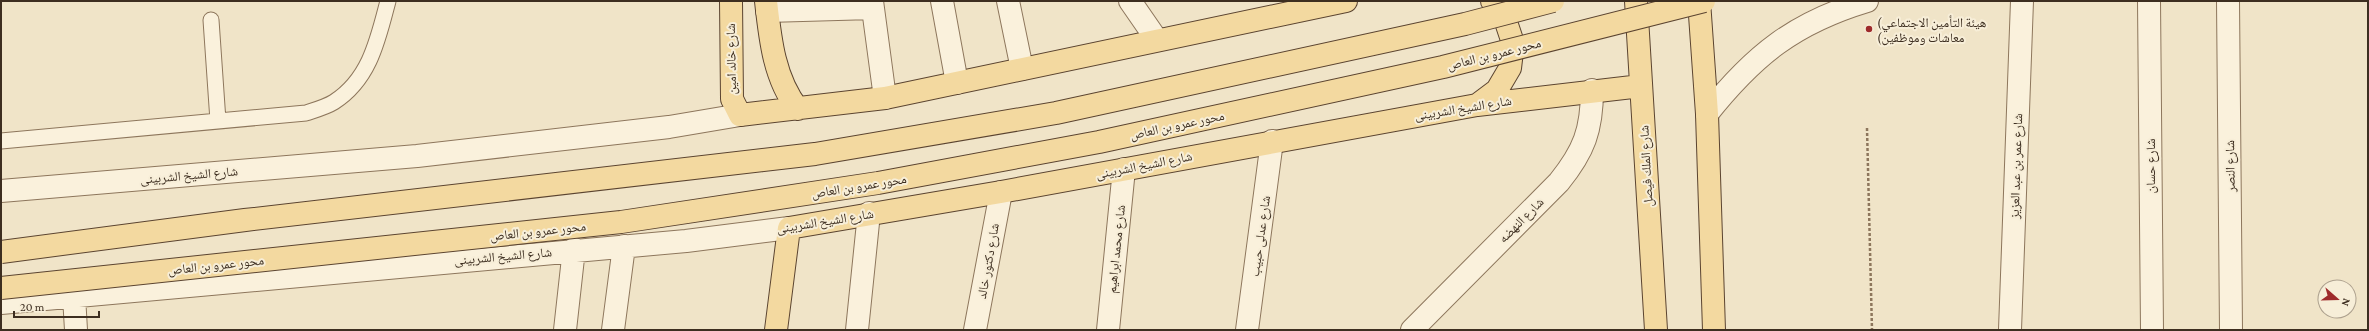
<svg xmlns="http://www.w3.org/2000/svg" width="2369" height="331" font-family="'Crimson Pro','Noto Naskh Arabic',serif">
	<style>
		.lines { fill: none; stroke-linecap: round; stroke-linejoin: round }
		.service-casing { stroke: #8d765c; stroke-width: 17 }
		.minor-casing { stroke: #8d765c; stroke-width: 24 }
		.primary-casing { stroke: #5b4430; stroke-width: 24 }
		.path { stroke: #8d765c; stroke-width: 2.5; stroke-dasharray: 3 2; stroke-linecap: butt }
		.service { stroke: #faf1dc; stroke-width: 15 }
		.minor { stroke: #faf1dc; stroke-width: 22 }
		.primary { stroke: #f3d9a0; stroke-width: 22 }
		.primary-bridge-casing { stroke: #5b4430; stroke-width: 24; stroke-linecap: butt }
		.primary-bridge { stroke: #f3d9a0; stroke-width: 22 }
		.poi-dot { fill: #9e2a2b; stroke: #f7eed8; stroke-width: 1.5 }
		.labels { text-anchor: middle; dominant-baseline: central; stroke-width: 4; stroke-linejoin: round; paint-order: stroke }
		.poi-label { font-size: 13px; fill: #3d2e20; stroke: #f7eed8; text-anchor: start }
		.street-label { font-size: 13px; fill: #3d2e20; stroke: #f7eed8 }
	</style>
	<rect width="100%" height="100%" fill="#f0e4c8"/>
	<g class="lines">
		<g class="service-casing">
			<path id="service" d="M211 20 218 121
				M1 141 306 113C315 110 326 107 334 102 370 79 378 39 388 1"/>
		</g>
		<g class="minor-casing">
			<path id="minor" d="M872 1 885 98
				M942 1 957 83
				M1008 1 1022 69
				M1130 1 1157 40
				M2149 1 2152 330
				M2228 1 2231 330
				M767 11 873 8
				M1707 114C1754 55 1794 23 1867 1
				M1 191 417 156 669 127 740 115
				M74 296 76 330
				M1 303 686 241 789 228
				M565 330 574 249
				M613 330 624 246
				M857 330 869 213
				M975 330 1001 192
				M1108 330 1124 169
				M1247 330 1272 141
				M1412 330 1559 182C1584 151 1592 130 1592 90
				M2010 330 2022 1"/>
		</g>
		<g class="primary-casing">
			<path id="primary" d="M731 1 732 99 740 115 885 98 1346 1
				M766 1C770 38 774 79 798 109
				M1636 1 1656 330
				M1699 1 1707 114 1714 330
				M1477 105 1497 90 1510 68 1513 43 1505 19 1492 1
				M776 330 789 228 1001 192 1477 105 1641 86"/>
		</g>
		<path class="path" d="M1867 128 1872 330"/>
		<use href="#service" class="service"/>
		<use href="#minor" class="minor"/>
		<use href="#primary" class="primary"/>
		<g class="primary-bridge-casing">
			<path id="primary-bridge" d="M1 252 245 220 815 154 1056 113 1465 24 1553 1
				M1 288 621 222 878 183 1099 142 1443 67 1704 1"/>
		</g>
		<use href="#primary-bridge" class="primary-bridge"/>
	</g>
	<circle class="poi-dot" cx="1869" cy="29" r="4"/>
	<g class="labels">
		<g class="poi-label">
			<text x="1877" y="22">(هيئة التأمين الاجتماعي<tspan x="1877" dy="15">(معاشات وموظفين</tspan></text>
		</g>
		<g class="street-label">
			<text transform="translate(1494 54) rotate(-14)">محور عمرو بن العاص</text>
			<text transform="translate(731 59) rotate(-91)">شارع خالد امين</text>
			<text transform="translate(1463 108) rotate(-9)">شارع الشيخ الشربينى</text>
			<text transform="translate(1177 125) rotate(-12)">محور عمرو بن العاص</text>
			<text transform="translate(1144 165) rotate(-11)">شارع الشيخ الشربينى</text>
			<text transform="translate(1646 166) rotate(-93)">شارع الملك فيصل</text>
			<text transform="translate(2016 166) rotate(-88)">شارع عمر بن عبد العزيز</text>
			<text transform="translate(2150 166) rotate(-90)">شارع حسان</text>
			<text transform="translate(2230 166) rotate(-91)">شارع النصر</text>
			<text transform="translate(189 175) rotate(-5)">شارع الشيخ الشربينى</text>
			<text transform="translate(859 186) rotate(-9)">محور عمرو بن العاص</text>
			<text transform="translate(1521 220) rotate(-45)">شارع النهضه</text>
			<text transform="translate(825 221) rotate(-9)">شارع الشيخ الشربينى</text>
			<text transform="translate(538 231) rotate(-6)">محور عمرو بن العاص</text>
			<text transform="translate(1260 236) rotate(-82)">شارع عدلى حبيب</text>
			<text transform="translate(1116 249) rotate(-84)">شارع محمد ابراهيم</text>
			<text transform="translate(503 256) rotate(-5)">شارع الشيخ الشربينى</text>
			<text transform="translate(988 261) rotate(-80)">شارع دكتور خالد</text>
			<text transform="translate(216 265) rotate(-6)">محور عمرو بن العاص</text>
		</g>
	</g>
	<rect width="2369" height="331" fill="none" stroke="#3d2e20" stroke-width="4"/>
	<g transform="translate(2337 299) rotate(110)"><circle r="19" fill="#f7eed8" stroke="#ada18e"/>
	<path d="M0-3L7 15L0 10L-7 15Z" fill="#9e2a2b"/>
	<text y="-6" font-size="11" font-weight="bold" text-anchor="middle" fill="#3d2e20">N</text>
	</g>
	<path d="M14 311v6h85v-6" fill="none" stroke="#3d2e20" stroke-width="2"/>
	<text x="20" y="311" font-size="12" fill="#3d2e20" stroke="#f7eed8" stroke-width="3" paint-order="stroke">20 m</text>
</svg>
